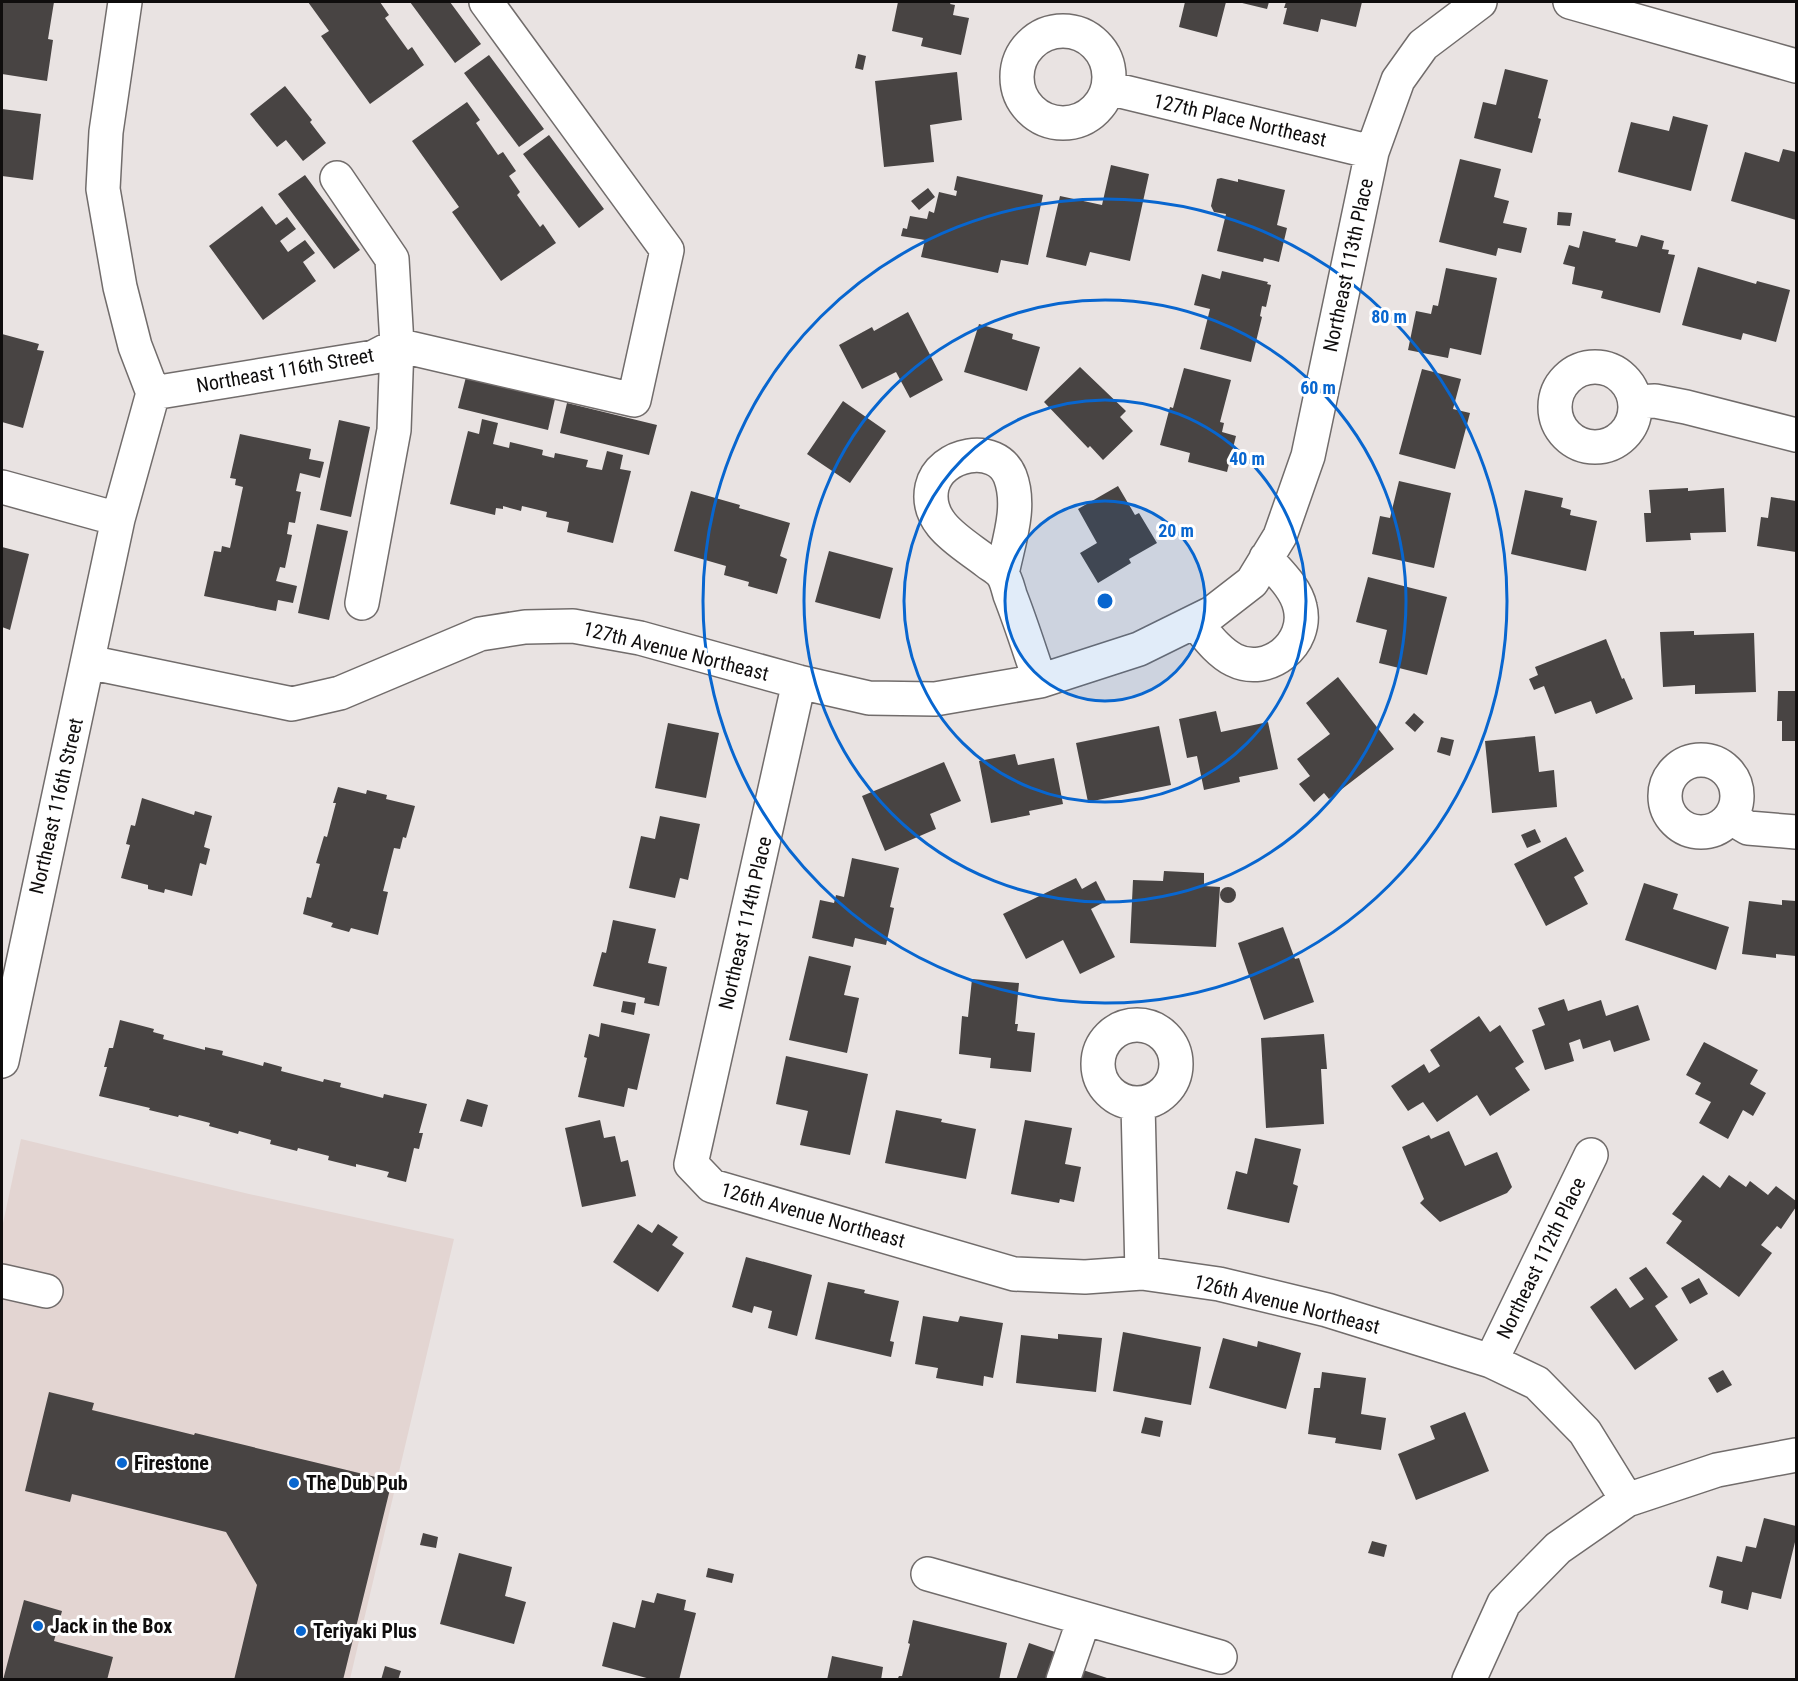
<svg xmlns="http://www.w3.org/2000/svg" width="1798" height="1681" font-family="'Roboto Condensed',sans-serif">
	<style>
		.built { fill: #e3d5d2 }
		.building { fill: #484443 }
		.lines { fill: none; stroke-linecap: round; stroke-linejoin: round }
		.minor-casing { stroke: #716c6b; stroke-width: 36 }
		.minor { stroke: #fff; stroke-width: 33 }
		.ring { fill: none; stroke: #0866cf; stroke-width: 3 }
		.poi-dot { fill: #0866cf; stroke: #fff; stroke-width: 2 }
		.labels { text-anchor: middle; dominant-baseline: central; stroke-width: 6; stroke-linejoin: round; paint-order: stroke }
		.street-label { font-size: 20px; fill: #0f0d0d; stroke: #fff }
		.poi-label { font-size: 20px; font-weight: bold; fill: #0f0d0d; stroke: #fff; text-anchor: start }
		.centre { fill: #0866cf; stroke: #fff; stroke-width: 3 }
		.ring-label { font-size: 18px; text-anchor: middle; font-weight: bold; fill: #0866cf; stroke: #fff; stroke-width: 6; stroke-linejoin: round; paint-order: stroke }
	</style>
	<rect width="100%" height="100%" fill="#e9e3e2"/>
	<path class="built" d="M21 1139 249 1194 454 1239 350 1679 2 1680V1228Z"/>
	<path class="building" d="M2 2H54L48 39 53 40 47 81 2 74Z
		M308 2H380L389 15 385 18 408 50 412 47 424 65 370 104 321 36 329 31Z
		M410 2H450L481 44 455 63Z
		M898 2H951L950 4 955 5 953 15 969 18 961 55 921 46 923 38 892 31Z
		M1185 2H1226L1217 37 1179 27Z
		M1238 2H1269L1267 9Z
		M1286 2H1362L1356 27 1321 19 1318 32 1283 24 1287 8H1284Z
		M858 54 866 56 863 70 855 68Z
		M489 55 544 129 519 147 464 73Z
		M1505 69 1548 80 1538 118 1541 119 1532 153 1474 138 1483 102 1496 105Z
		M957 72 962 120 930 125 934 162 884 167 875 81Z
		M285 86 312 120 310 122 326 143 303 161 286 140 277 147 250 114Z
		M467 102 480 120 476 123 498 155 503 152 516 171 509 176 520 192 517 195 540 227 543 224 556 243 501 281 452 212 459 207 412 141Z
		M2 109 41 114 33 180 2 176Z
		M1673 116 1708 125 1691 191 1618 172 1631 122 1669 131Z
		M549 135 604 209 579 228 523 154Z
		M1783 149 1796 152V220L1731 201 1745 152 1779 162Z
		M1460 159 1501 169 1494 197 1509 201 1503 223 1527 228 1521 253 1498 248 1496 256 1439 242Z
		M1111 165 1149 174 1130 261 1090 252 1086 266 1046 257 1060 196 1102 205Z
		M305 175 360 250 334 269 278 194Z
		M957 176 1043 195 1028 265 1001 260 998 273 921 257 925 240 901 236 903 228 907 229 910 216 927 219 929 211 934 213 939 192 956 196 957 191 954 190Z
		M1221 178 1238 182V179L1285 190 1277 225 1287 228 1279 262 1264 258 1263 262 1217 251 1226 214 1214 212 1211 206 1217 179Z
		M928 188 935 197 919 210 911 201Z
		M262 206 276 225 287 217 296 229 280 241 288 252 305 240 315 253 303 262 316 281 263 320 209 246Z
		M1558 212 1572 213 1570 226 1557 225Z
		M1583 231 1616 239 1615 242 1637 247 1641 235 1664 241 1662 249 1669 250 1668 254 1675 255 1660 313 1601 298 1603 291 1572 284 1575 267 1563 264 1569 245 1579 248Z
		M1698 267 1756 284 1757 281 1790 290 1776 342 1743 333 1741 340 1682 325Z
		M1446 268 1497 278 1481 355 1450 348 1448 358 1408 350 1416 311 1431 314 1433 305 1438 306Z
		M1222 271 1268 282 1267 284 1271 285 1266 307 1262 306 1260 316 1262 317 1251 362 1200 349 1210 309 1194 305 1202 274 1220 279Z
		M908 312 943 380 910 398 896 372 862 389 839 345 872 327 874 331Z
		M979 324 1013 334 1012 339 1040 347 1027 391 964 372Z
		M2 334 39 344 37 350 44 351 23 428 2 422Z
		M1080 367 1126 411 1120 417 1133 431 1103 460 1090 446 1088 448 1044 402Z
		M1184 368 1231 380 1220 422 1224 423 1222 432 1236 436 1227 472 1188 462 1190 453 1160 445 1170 407 1173 408Z
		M1422 369 1461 379 1453 409 1470 413 1455 469 1399 454Z
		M466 377 555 399 548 430 458 408Z
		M843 401 886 431 850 483 807 454Z
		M567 403 657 425 649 455 560 433Z
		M482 419 498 423 493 444 509 448 510 442 543 450 542 455 554 458 555 453 588 460 586 467 602 470 607 451 623 455 620 469 631 471 613 543 567 532 569 522 546 517 547 512 522 506 521 511 503 506V509L496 508 495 515 450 504 468 431 479 434Z
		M339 420 370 427 351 517 320 510Z
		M240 434 311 449 309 459 324 462 320 478 300 473 296 491 301 492 295 523 289 522 287 534 292 535 285 568 280 567 276 581 297 586 293 603 278 600 276 611 204 596 214 551 221 552 222 546 230 548 243 487 235 485 236 479 230 478Z
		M1399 481 1451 493 1434 568 1372 554 1380 516 1390 518Z
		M1118 486 1135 515 1139 513 1157 543 1129 559 1131 563 1098 583 1080 553 1097 543 1078 509Z
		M1688 488V491L1724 488 1726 532 1690 533 1691 540 1646 542 1644 513H1651L1649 490Z
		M1525 490 1563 498 1561 507 1571 510 1570 515 1597 521 1586 571 1511 554Z
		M691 491 740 505 739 508 790 523 780 556 787 559 777 594 748 586 749 582 724 575 726 566 674 551Z
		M1771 497 1796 501V552L1757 546 1761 517 1768 518Z
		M317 524 348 531 329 620 298 613Z
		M2 547 29 554 10 630 2 627Z
		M829 551 893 568 880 619 815 602Z
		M1368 577 1447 597 1427 675 1379 663 1387 630 1356 622Z
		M1694 631V635L1754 633 1756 692 1695 694V685L1663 687 1660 632Z
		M1606 639 1622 679 1624 678 1633 699 1596 714 1591 701 1555 714 1544 686 1534 690 1529 679 1538 675 1535 667Z
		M1338 677 1394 749 1329 799 1324 793 1314 802 1299 784 1310 776 1297 759 1330 734 1306 703Z
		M1778 691H1796V741H1782V721H1777Z
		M1216 711 1221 732 1268 722 1278 769 1239 777 1240 782 1204 790 1197 756 1187 758 1179 719Z
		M1414 713 1424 722 1415 732 1405 723Z
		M668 723 719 733 706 798 655 788Z
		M1159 726 1171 785 1088 802 1076 743Z
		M1535 736 1539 772 1554 770 1557 807 1492 813 1485 741Z
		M1441 737 1454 740 1450 756 1437 752Z
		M1015 754 1018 765 1054 758 1063 804 1029 811 1030 815 991 823 979 761Z
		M944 762 961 801 930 814 936 829 885 851 862 796Z
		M338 787 366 794 367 790 387 795 386 799 415 806 406 838 403 837 400 849 394 848 383 891 388 892 378 935 351 928 349 932 331 927 333 923 303 914 307 897 311 898 320 864 316 863 324 836 327 837 336 803H333Z
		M142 798 194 815 195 811 212 816 204 847 210 849 206 865 200 863 192 896 165 889 164 893 148 889V885L121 878 130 845 126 844 131 825 135 826Z
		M660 816 700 824 688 880 680 878 675 898 629 888 641 836 655 839Z
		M1535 829 1541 842 1527 848 1521 835Z
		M1566 837 1584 871 1574 877 1588 904 1546 926 1514 864Z
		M852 858 899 868 890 907 894 908 886 945 855 938 853 947 812 938 820 900 834 903 836 895 844 897Z
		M1164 871 1204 873V886L1220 887 1216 947 1130 943 1133 880 1163 881Z
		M1076 878 1082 889 1096 881 1106 901 1091 909 1115 957 1080 974 1063 940 1026 959 1003 914Z
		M1644 883 1678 894 1673 909 1729 927 1716 970 1625 940Z
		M1220 895a8 8 0 1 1 16 0a8 8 0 1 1-16 0Z
		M1782 900 1796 901V956L1776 954V958L1742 954 1749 901 1782 905Z
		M613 920 656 929 648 963 667 967 659 1006 644 1003 645 998 593 986 602 952 606 953Z
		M1283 927 1295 959 1299 958 1314 1002 1264 1020 1238 943Z
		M809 956 851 966 844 995 859 998 847 1053 789 1040Z
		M972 979 1019 983 1015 1024H1018L1017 1031 1035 1033 1031 1072 990 1068 991 1058 959 1054 962 1016 968 1017Z
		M1564 999 1568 1011 1601 1000 1606 1016 1638 1005 1650 1040 1614 1052 1610 1040 1583 1049 1580 1039 1569 1043 1574 1061 1545 1070 1532 1030 1545 1025 1538 1008Z
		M623 1001 636 1003 634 1015 621 1012Z
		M1479 1016 1490 1032 1500 1025 1524 1062 1515 1068 1530 1090 1490 1116 1477 1095 1437 1122 1423 1102 1408 1111 1391 1086 1424 1064 1429 1073 1440 1066 1430 1050Z
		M120 1020 154 1029 153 1032 164 1035 163 1039 205 1050V1047L223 1051 222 1055 263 1066 264 1062 282 1067 281 1071 323 1082 324 1079 341 1083 340 1087 383 1098 384 1094 427 1104 419 1133H423L419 1149 414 1148 406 1182 387 1177 389 1172 356 1164V1167L328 1160 329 1156 298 1148 297 1151 270 1144 271 1140 239 1131 238 1134 209 1126 210 1123 179 1115 178 1117 149 1110 150 1108 99 1096 107 1067H104L109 1048H113Z
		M601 1023 650 1034 637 1090 628 1088 624 1107 578 1097 587 1058 584 1057 589 1034 599 1037Z
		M1324 1034 1327 1069H1321L1324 1124 1266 1128 1261 1038Z
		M1704 1042 1758 1070 1750 1084 1766 1093 1753 1116 1743 1110 1728 1139 1699 1123 1711 1102 1695 1094 1701 1083 1686 1075Z
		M786 1056 868 1074 850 1155 800 1145 808 1111 776 1104Z
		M467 1099 488 1105 482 1127 460 1121Z
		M896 1110 942 1119 941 1122 976 1129 966 1179 885 1163Z
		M600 1120 604 1138 615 1136 621 1162 628 1160 636 1196 582 1207 565 1128Z
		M1025 1120 1072 1128 1065 1164 1081 1167 1074 1202 1060 1199 1059 1203 1011 1194Z
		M1449 1131 1465 1166 1497 1152 1512 1187 1507 1193 1440 1222 1420 1203 1424 1199 1402 1147 1429 1135 1431 1139Z
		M1255 1138 1301 1149 1293 1184 1298 1186 1289 1223 1227 1209 1236 1171 1247 1174Z
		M1703 1175 1720 1188 1729 1175 1746 1187 1750 1181 1768 1195 1776 1186 1796 1201V1207L1781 1229 1777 1226 1761 1245 1772 1253 1739 1297 1666 1243 1682 1221 1672 1214Z
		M638 1224 652 1233 658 1224 678 1237 672 1245 684 1253 658 1292 613 1262Z
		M746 1257 812 1275 797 1336 768 1328 772 1311 754 1306 752 1313 732 1307Z
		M1646 1267 1668 1297 1655 1306 1678 1340 1635 1370 1590 1307 1616 1288 1630 1308 1644 1299 1629 1278Z
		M1699 1278 1708 1294 1690 1304 1681 1288Z
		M828 1282 865 1290 864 1293 899 1301 890 1341 894 1342 891 1357 815 1339Z
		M923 1316 958 1322 960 1316 1003 1323 993 1378 984 1376 983 1386 936 1378 938 1368 915 1364Z
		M1123 1332 1201 1347 1191 1405 1113 1391Z
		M1058 1334 1102 1338 1096 1392 1016 1383 1021 1335 1058 1339Z
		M1223 1338 1257 1347 1258 1341 1301 1353 1286 1409 1209 1388Z
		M1723 1370 1732 1385 1717 1393 1708 1378Z
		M1322 1372 1366 1378 1361 1414 1386 1418 1381 1450 1335 1443 1336 1438 1308 1434 1314 1388H1320Z
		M49 1392 94 1403 92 1410 194 1435 195 1433 392 1481 343 1680H234L257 1585 226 1532 72 1494 70 1502 25 1491Z
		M1465 1412 1489 1471 1416 1500 1398 1454 1435 1439 1430 1426Z
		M1145 1417 1163 1421 1160 1437 1141 1433Z
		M1764 1518 1796 1526V1538L1781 1599 1752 1592 1748 1610 1721 1603 1723 1591 1709 1587 1717 1556 1742 1562 1746 1546 1756 1548Z
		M423 1533 438 1537 436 1548 420 1545Z
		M1372 1541 1387 1545 1384 1557 1368 1553Z
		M459 1553 512 1567 505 1596 526 1602 514 1644 440 1624Z
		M708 1568 734 1574 732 1583 706 1577Z
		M657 1593 686 1600 684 1610 696 1613 679 1680H654L602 1666 613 1622 635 1628 642 1600 654 1603Z
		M24 1600 62 1611 54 1641 113 1657 107 1680H3Z
		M913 1620 1007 1643 999 1680H897L899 1676H902L910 1644 908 1643Z
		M1029 1643 1055 1652 1047 1680H1016Z
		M832 1656 883 1667 881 1680H827Z
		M385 1666 401 1671 398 1680H381Z
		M1083 1670 1110 1679V1680H1080Z"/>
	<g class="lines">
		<g class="minor-casing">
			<path id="minor" d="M125 2 106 132 103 189 120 287 135 346 153 393
				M1570 2 1796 66
				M1017 77a46 46 0 1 1 92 0a46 46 0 1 1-92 0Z
				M1108 88 1372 152
				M337 178 392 259 397 345 394 430 362 603
				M1555 407a40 40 0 1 1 80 0a40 40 0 1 1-80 0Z
				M153 393 374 357 397 345 634 400 667 250 486 2
				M1635 402 1655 401 1686 407 1796 435
				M2 487 118 519
				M1002 574C1008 543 1022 507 1010 476 996 442 940 453 932 487 924 524 963 543 987 562 992 566 998 569 1002 574 1006 579 1008 588 1010 595 1021 623 1030 652 1040 681
				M1195 622C1206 635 1218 652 1234 660 1268 677 1309 644 1300 607 1296 588 1278 572 1266 558
				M88 662 292 704 340 693 480 634 525 627 573 626 640 638 799 682 869 698 935 699 1040 681 1139 649 1212 613 1252 582 1280 536 1308 456 1372 152 1398 80 1423 45 1480 2
				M799 682 691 1164 712 1186 1014 1274 1085 1277 1142 1273 1219 1284 1327 1310 1491 1361 1537 1383 1585 1432 1627 1500
				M1665 796a36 36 0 1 1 72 0a36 36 0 1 1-72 0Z
				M1731 818 1748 828 1796 832
				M1098 1064a39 39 0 1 1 78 0a39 39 0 1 1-78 0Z
				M2 1061 118 519 153 393
				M1138 1104 1142 1273
				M2 1281 46 1291
				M1491 1361 1591 1155
				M928 1574 1220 1657
				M1063 1680 1084 1619
				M1469 1680 1504 1603 1558 1548 1627 1500 1717 1470 1796 1455"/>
		</g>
		<use href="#minor" class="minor"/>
	</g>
	<circle cx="1105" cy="601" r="100" fill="#0866cf" fill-opacity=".12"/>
	<g class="ring">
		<circle cx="1105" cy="601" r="100"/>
		<circle cx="1105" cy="601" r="201"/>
		<circle cx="1105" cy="601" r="301"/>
		<circle cx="1105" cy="601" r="402"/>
	</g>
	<g class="poi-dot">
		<circle cx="122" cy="1463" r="6"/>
		<circle cx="294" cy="1483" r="6"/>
		<circle cx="38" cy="1626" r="6"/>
		<circle cx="301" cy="1631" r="6"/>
	</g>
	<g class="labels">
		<g class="street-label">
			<text transform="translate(1240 120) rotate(13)">127th Place Northeast</text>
			<text transform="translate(1348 265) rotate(-78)">Northeast 113th Place</text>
			<text transform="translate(285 370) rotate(-10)">Northeast 116th Street</text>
			<text transform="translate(676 651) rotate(14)">127th Avenue Northeast</text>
			<text transform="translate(56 806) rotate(-77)">Northeast 116th Street</text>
			<text transform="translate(745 923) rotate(-77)">Northeast 114th Place</text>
			<text transform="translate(813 1215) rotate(16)">126th Avenue Northeast</text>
			<text transform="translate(1541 1258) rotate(-64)">Northeast 112th Place</text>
			<text transform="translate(1287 1304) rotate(14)">126th Avenue Northeast</text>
		</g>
		<g class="poi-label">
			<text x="134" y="1463">Firestone</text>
			<text x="306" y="1483">The Dub Pub</text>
			<text x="50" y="1626">Jack in the Box</text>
			<text x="313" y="1631">Teriyaki Plus</text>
		</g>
	</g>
	<circle cx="1105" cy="601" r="9" class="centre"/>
	<g class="ring-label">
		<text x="1389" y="323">80 m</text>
		<text x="1318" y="394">60 m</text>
		<text x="1247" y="465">40 m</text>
		<text x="1176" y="537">20 m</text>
	</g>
	<rect width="1798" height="1681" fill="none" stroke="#0f0d0d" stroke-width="6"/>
</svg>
